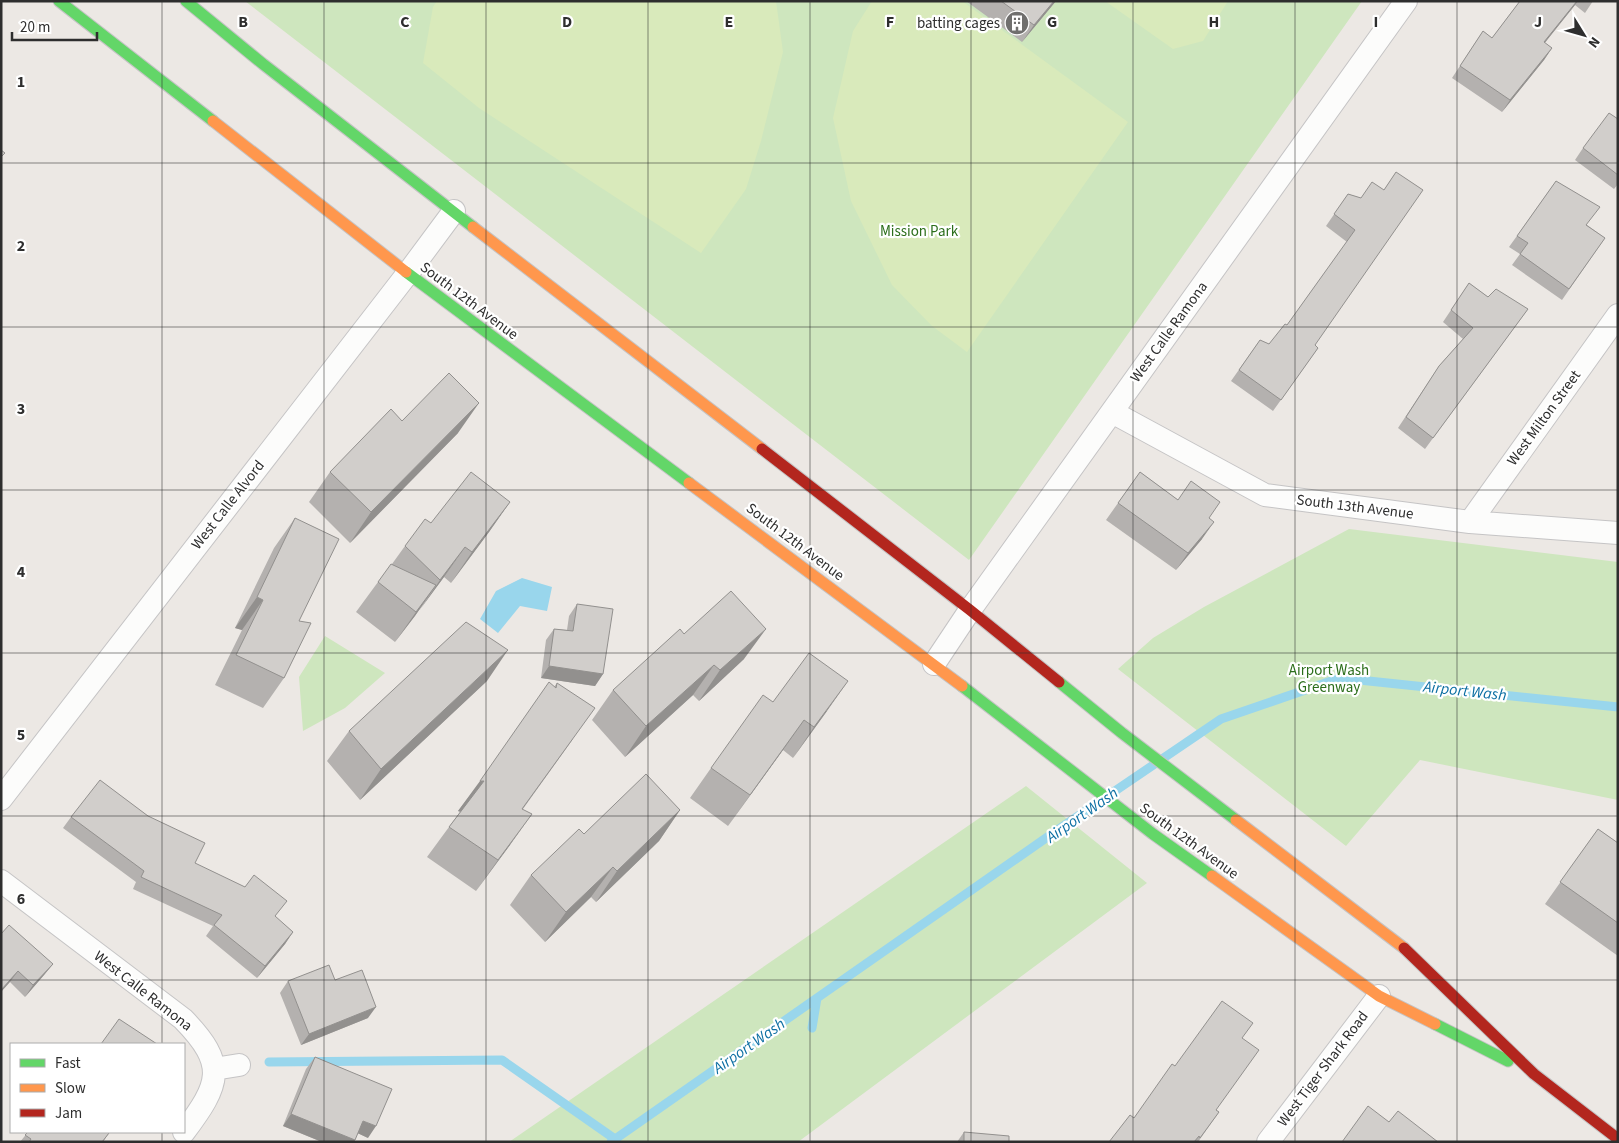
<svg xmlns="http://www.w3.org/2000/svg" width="1619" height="1143" font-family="'Source Sans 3',sans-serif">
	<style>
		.green { fill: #cee6be }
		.pitch { fill: #d9eabb }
		.water { fill: #99d6ec }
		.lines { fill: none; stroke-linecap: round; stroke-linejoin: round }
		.stream { stroke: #99d6ec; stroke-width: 9 }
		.street-casing { stroke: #c5c4c5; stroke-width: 24 }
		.fast-casing { stroke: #c5c4c5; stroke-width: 13 }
		.slow-casing { stroke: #c5c4c5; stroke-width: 13 }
		.jam-casing { stroke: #c5c4c5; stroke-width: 13 }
		.street { stroke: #fcfcfb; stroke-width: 22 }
		.fast { stroke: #63d668; stroke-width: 11 }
		.slow { stroke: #ff974d; stroke-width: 11 }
		.jam { stroke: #b3261e; stroke-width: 11 }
		.wall { fill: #b4b1af }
		.shaded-wall { fill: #92908e }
		.building { fill: #d1cecb; stroke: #92908e }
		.grid { fill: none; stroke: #2e2e2e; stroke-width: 1; stroke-opacity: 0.55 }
		.labels { text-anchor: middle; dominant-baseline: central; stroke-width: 4.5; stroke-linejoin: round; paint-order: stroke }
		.poi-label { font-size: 15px; fill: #2e2e2e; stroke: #fff; text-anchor: end }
		.park-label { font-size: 15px; fill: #2c6e1b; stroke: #fff }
		.street-label { font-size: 15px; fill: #2e2e2e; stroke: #fff }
		.water-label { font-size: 16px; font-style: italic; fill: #0d6fa3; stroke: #fff }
		.grid-label { font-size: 16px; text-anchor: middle; font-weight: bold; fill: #2e2e2e; stroke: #fff; stroke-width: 4.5; stroke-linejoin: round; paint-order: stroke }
	</style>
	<rect width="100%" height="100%" fill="#ece8e4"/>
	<path class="green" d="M245 1H1362L969 560Z
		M1349 529 1618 562V800L1420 760 1346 846 1118 669 1153 638 1204 607Z
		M325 636 385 673 345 708 303 731 299 677Z
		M1026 786 1147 883 798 1142H509Z"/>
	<path class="pitch" d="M437 1H776L783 52 761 141 746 189 701 253 479 108 423 63 433 7Z
		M872 1H962L1128 122 967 352 932 326 892 285 851 201 833 118 853 31Z
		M1105 1H1228L1203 41 1173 49Z"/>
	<path class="water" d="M522 578 552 587 547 611 520 606 498 633 480 619 496 591Z"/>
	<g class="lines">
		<path class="stream" d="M812 1028 817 998
			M269 1062 502 1060 615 1139
			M611 1142 1056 831 1221 719 1340 678 1618 707"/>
		<g class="street-casing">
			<path id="street" d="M1112 412 1265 495 1470 522 1618 533
				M1470 522 1618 315
				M934 664 970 610 1406 1
				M1 799 408 273 454 211
				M1 881 183 1019C228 1065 220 1084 184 1132
				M214 1069 239 1065
				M1268 1142 1379 996"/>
		</g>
		<g class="fast-casing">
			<path id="fast" d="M59 1 213 121
				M186 1 263 64 473 227
				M406 272 689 483
				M1059 682 1122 733 1236 820
				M962 686 1153 834 1212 876
				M1435 1024 1508 1061"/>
		</g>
		<g class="slow-casing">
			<path id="slow" d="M213 121 406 272
				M473 227 762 449
				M689 483 962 686
				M1236 820 1404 948
				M1212 876 1379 996 1435 1024"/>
		</g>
		<g class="jam-casing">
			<path id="jam" d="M762 449 970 610 1059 682
				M1404 948 1534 1074 1618 1139"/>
		</g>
		<use href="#street" class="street"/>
		<use href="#fast" class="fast"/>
		<use href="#slow" class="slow"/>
		<use href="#jam" class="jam"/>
	</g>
	<path class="wall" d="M966 1H1056L1022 42Z
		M1520 1H1593L1585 13 1575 5 1544 43 1552 48 1544 60 1502 112 1452 78 1483 31 1492 38Z
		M1618 119V184L1614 189 1575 160 1583 148Z
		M1396 172 1315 345 1318 348 1273 411 1231 381 1260 340 1269 344 1287 325 1347 242 1326 226 1348 194 1361 198 1384 190Z
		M1556 181 1587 225 1605 238 1562 300 1512 265 1520 254 1509 247Z
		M1469 283 1488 297 1528 309 1425 449 1398 428 1439 366 1463 339 1443 322Z
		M402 421 458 433 350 543 309 502 330 472Z
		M1140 472 1178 500 1202 539 1176 570 1106 520Z
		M510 502 489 532 451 583 444 577 395 642 356 612 378 582 392 564 405 546 431 523Z
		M295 518 299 621 284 678 263 708 215 685 242 630 235 628 274 548Z
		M577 604 603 674 595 686 541 678 546 640 554 629 567 630 569 616Z
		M684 634 744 659 699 701 693 695 625 757 592 720 613 690Z
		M487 681 360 800 327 761 349 731Z
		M557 683 573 739 523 809 510 845 476 891 427 857 460 812 458 811Z
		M773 702 827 711 793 758 783 750 728 826 690 798 711 768Z
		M680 810 659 841 596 902 591 897 545 942 510 905 531 875 584 834Z
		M71 817 195 863 275 917 293 932 285 944 257 978 206 936 213 926 133 889 136 882 63 828Z
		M1598 829 1618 843V956L1545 904Z
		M1 934 53 964 44 975 25 997 10 982Z
		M335 980 368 1018 301 1045 280 993 288 981Z
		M1243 1038 1216 1110 1219 1112 1198 1142H1109L1134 1118 1175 1066Z
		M315 1057 368 1138 358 1133 354 1142H322L283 1126 306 1069Z
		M28 1132 109 1133 103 1142H20Z
		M964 1132 1009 1142H957Z"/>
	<path class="shaded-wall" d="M1054 1H1056L1022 42 1034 25Z
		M1577 1H1578L1575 5 1536 54 1544 42Z
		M1552 48 1544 60 1502 112 1510 100Z
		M479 403 458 433 350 543 371 512Z
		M510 502 489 532 451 583 472 552Z
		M1214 522 1202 539 1176 570 1188 553Z
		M465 547 444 577 419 611 440 580Z
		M436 585 415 616 395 642 416 612Z
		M257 597 263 600 242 630 235 628Z
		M766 629 744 659 699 701 720 670Z
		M508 650 487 681 360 800 381 769Z
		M714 665 693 695 625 757 646 726Z
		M549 666 603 674 595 686 541 678Z
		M848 681 827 711 793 758 814 727Z
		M804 720 783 750 728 826 750 795Z
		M480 781H484L462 812 458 811Z
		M680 810 659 841 596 902 617 871Z
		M532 814 510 845 476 891 498 860Z
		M613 867 591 897 545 942 566 912Z
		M293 932 285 944 257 978 265 966Z
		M53 964 44 975 25 997 33 985Z
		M18 971 10 982 1 992V990Z
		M376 1007 368 1018 301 1045 309 1034Z
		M291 1114 355 1140 354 1142H322L283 1126Z
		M363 1121 376 1126 368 1138 355 1132Z"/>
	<path class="building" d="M1001 1H1054L1034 25Z
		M1520 1H1577L1544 42 1552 48 1510 100 1460 66 1483 31 1492 38Z
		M1609 113 1618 119V175L1583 148Z
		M1 150 5 153 1 157Z
		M1396 172 1423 190 1315 345 1318 348 1281 400 1239 370 1260 340 1269 344 1285 324 1287 325 1355 230 1334 214 1348 194 1361 198 1372 182 1384 190Z
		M1556 181 1600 207 1586 225 1605 238 1569 289 1520 254 1528 243 1517 236Z
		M1469 283 1488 297 1496 289 1528 309 1433 438 1406 417 1439 366 1473 328 1451 310Z
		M449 373 479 403 371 512 330 472 391 409 402 421Z
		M471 472 510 502 472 552 465 547 440 580 405 546 425 519 431 523Z
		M1140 472 1178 500 1191 481 1220 502 1209 518 1214 522 1188 553 1118 503Z
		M295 518 339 539 299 621 311 623 284 678 236 655 263 600 257 597Z
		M391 564 436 585 416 612 378 582Z
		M731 591 766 629 720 670 714 665 646 726 613 690 680 629 684 634Z
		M577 604 613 609 603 674 549 666 554 629 573 631Z
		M466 622 508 650 381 769 349 731Z
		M809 653 848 681 814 727 804 720 750 795 711 768 763 695 773 702Z
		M549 682 556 688 557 683 595 708 522 809 532 814 498 860 449 827 484 781H480Z
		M646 774 680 810 617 871 613 867 566 912 531 875 579 829 584 834Z
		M100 780 148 816 205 843 195 863 245 887 254 875 287 901 275 916 293 932 265 966 214 925 222 915 141 877 144 871 71 817Z
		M1598 829 1618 843V923L1560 882Z
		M9 925 53 964 33 985 18 971 1 990V934Z
		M329 965 335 980 362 970 376 1007 309 1034 288 981Z
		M1222 1001 1253 1023 1242 1038 1259 1050 1216 1110 1219 1112 1200 1138 1199 1136 1194 1142H1109L1130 1115 1134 1118 1172 1064 1175 1066Z
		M119 1019 157 1044H101Z
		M315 1057 392 1089 376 1126 363 1121 355 1140 291 1114Z
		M1368 1106 1389 1122 1398 1111 1438 1142H1342Z
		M28 1132H107L109 1133 102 1142H29L31 1139 25 1135Z
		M964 1132 1009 1136V1142H964Z"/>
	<path class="grid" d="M162 1V1044M324 1V1142M486 1V1142M648 1V1142M810 1V1142M971 1V1142M1133 1V1142M1295 1V1142M1457 1V1142M1 163H1618M1 327H1618M1 490H1618M1 653H1618M1 816H1618M1 980H1618M162 1132V1142"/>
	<defs>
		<g id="building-disc" transform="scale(1.25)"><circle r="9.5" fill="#706f6e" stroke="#fff"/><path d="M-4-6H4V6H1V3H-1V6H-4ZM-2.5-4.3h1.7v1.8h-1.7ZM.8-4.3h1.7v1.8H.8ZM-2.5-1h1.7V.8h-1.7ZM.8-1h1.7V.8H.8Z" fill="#fff"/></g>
	</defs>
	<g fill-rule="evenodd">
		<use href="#building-disc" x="1017" y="23"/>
	</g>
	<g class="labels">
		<g class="poi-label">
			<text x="1000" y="23">batting cages</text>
		</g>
		<g class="park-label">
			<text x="919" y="231">Mission Park</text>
			<text x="1329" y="670">Airport Wash<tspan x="1329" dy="17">Greenway</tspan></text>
		</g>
		<g class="street-label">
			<text transform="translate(469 301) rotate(37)">South 12th Avenue</text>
			<text transform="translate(1169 332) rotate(-54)">West Calle Ramona</text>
			<text transform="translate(1544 418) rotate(-54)">West Milton Street</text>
			<text transform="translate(228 505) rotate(-52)">West Calle Alvord</text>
			<text transform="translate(1355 507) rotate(7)">South 13th Avenue</text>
			<text transform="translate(795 542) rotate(37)">South 12th Avenue</text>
			<text transform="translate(1189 841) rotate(36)">South 12th Avenue</text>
			<text transform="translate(143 991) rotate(38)">West Calle Ramona</text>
			<text transform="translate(1323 1069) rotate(-53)">West Tiger Shark Road</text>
		</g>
		<g class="water-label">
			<text transform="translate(1465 691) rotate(6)">Airport Wash</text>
			<text transform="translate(1082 815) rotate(-35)">Airport Wash</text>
			<text transform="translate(749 1046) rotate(-35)">Airport Wash</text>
		</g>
	</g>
	<g class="grid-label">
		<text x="243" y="27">B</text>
		<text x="405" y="27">C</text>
		<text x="567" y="27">D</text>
		<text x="729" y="27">E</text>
		<text x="890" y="27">F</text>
		<text x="1052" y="27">G</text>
		<text x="1214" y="27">H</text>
		<text x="1376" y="27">I</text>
		<text x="1538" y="27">J</text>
		<text x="21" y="87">1</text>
		<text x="21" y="251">2</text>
		<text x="21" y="414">3</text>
		<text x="21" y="577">4</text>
		<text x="21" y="740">5</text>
		<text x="21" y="904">6</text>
	</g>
	<rect width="1619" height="1143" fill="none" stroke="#2e2e2e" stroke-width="5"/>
	<rect x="10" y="1043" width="175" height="90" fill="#ffffff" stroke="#ababab"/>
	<rect x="20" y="1059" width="25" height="8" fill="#63d668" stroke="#ababab"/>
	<text x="55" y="1068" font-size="15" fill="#2e2e2e">Fast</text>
	<rect x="20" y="1084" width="25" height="8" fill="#ff974d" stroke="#ababab"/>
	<text x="55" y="1093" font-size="15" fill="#2e2e2e">Slow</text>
	<rect x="20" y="1109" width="25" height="8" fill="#b3261e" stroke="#ababab"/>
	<text x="55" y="1118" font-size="15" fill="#2e2e2e">Jam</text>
	<g transform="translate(1584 35) rotate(127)" stroke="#ffffff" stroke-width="4" paint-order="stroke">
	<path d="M0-4L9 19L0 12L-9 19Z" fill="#2e2e2e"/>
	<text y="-8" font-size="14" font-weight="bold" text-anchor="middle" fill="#2e2e2e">N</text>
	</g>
	<path d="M12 32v8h85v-8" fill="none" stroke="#2e2e2e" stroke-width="2.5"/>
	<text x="20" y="32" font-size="15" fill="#2e2e2e" stroke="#ffffff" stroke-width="4" paint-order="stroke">20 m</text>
</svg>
